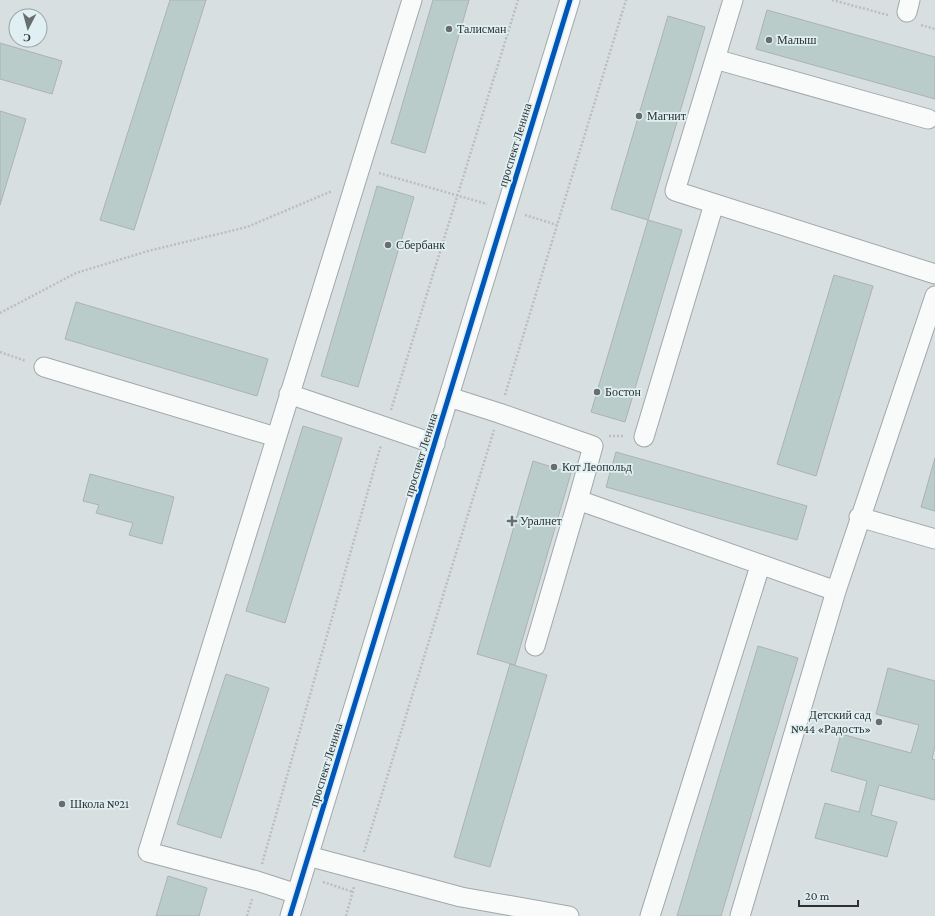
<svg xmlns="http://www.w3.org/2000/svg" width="935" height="916" font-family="'Crimson Pro',serif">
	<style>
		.building { fill: #baccc9; stroke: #acb2b2 }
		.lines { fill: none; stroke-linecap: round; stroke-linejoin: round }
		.minor-casing { stroke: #a2a8a9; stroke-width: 21 }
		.path { stroke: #bbbebe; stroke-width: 2.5; stroke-dasharray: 2 2; stroke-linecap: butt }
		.minor { stroke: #f9fafa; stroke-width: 19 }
		.cycleway-casing { stroke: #e0eff2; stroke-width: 8 }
		.cycleway { stroke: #0057b8; stroke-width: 5 }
		.poi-dot { fill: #686e6f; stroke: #e0eff2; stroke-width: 1.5 }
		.labels { text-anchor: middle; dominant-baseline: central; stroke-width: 3.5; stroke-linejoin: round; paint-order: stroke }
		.poi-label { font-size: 12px; fill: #2c3132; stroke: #e0eff2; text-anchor: start }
		.street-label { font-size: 12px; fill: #2c3132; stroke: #e0eff2 }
	</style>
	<rect width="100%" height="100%" fill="#d7dfe1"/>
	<path class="building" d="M170 0H206L134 230 100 220Z
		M433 0H469L425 153 391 143Z
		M767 10 935 57V99L756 49Z
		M668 16 705 27 648 220 611 209Z
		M0 43 62 61 52 94 0 79Z
		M0 111 26 119 0 205Z
		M377 186 414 197 358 387 321 376Z
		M648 220 682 230 625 422 591 412Z
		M834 275 873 286 816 476 777 464Z
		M76 302 268 359 257 396 65 339Z
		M303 426 342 438 285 623 246 611Z
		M616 452 807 506 797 540 606 487Z
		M935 458V511L921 507Z
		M533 461 571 473 515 665 477 654Z
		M90 474 174 497 162 544 129 535 133 523 96 513 99 505 83 501Z
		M758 646 798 658 721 916H677Z
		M510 664 547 675 490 867 454 857Z
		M888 668 935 681V746L932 759 935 760V800L879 785 871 815 897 822 887 857 815 838 825 803 859 812 867 781 831 771 841 734 911 753 919 725 876 714Z
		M226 674 269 688 221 838 177 824Z
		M168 876 207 888 199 916H156Z"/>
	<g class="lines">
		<g class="minor-casing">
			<path id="minor" d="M733 0 675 191 935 274
				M907 12 910 0
				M715 59 928 119
				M44 367 276 437
				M289 394 435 444
				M449 397 499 413 593 446 578 500 535 646
				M644 437 714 204
				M578 500 836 591
				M859 517 935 539
				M308 856 461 897 569 916
				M297 894 257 881 148 852 412 0
				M290 916 570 0
				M650 916 760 566
				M740 916 836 591 935 296"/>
		</g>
		<path class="path" d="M832 0 888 15
			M921 25 935 29
			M379 173 487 204
			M525 215 557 225
			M0 313 76 273 148 251 247 227 332 191
			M0 352 26 361
			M505 395 626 0
			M391 410 518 0
			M609 436H625
			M364 852 494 430
			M262 864 381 445
			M323 882 353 892
			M247 916 252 899
			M346 916 354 887"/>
		<use href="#minor" class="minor"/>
		<g class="cycleway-casing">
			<path id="cycleway" d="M290 916 570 0"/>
		</g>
		<use href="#cycleway" class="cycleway"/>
	</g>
	<g class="poi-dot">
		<circle cx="449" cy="29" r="4"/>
		<circle cx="769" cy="40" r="4"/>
		<circle cx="639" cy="116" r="4"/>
		<circle cx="388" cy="245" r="4"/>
		<circle cx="597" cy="392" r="4"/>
		<circle cx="554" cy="467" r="4"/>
		<path d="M510 515h4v4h4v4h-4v4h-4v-4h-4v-4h4z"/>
		<circle cx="879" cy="722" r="4"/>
		<circle cx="62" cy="804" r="4"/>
	</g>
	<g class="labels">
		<g class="poi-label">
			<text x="457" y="29">Талисман</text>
			<text x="777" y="40">Малыш</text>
			<text x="647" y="116">Магнит</text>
			<text x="396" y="245">Сбербанк</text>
			<text x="605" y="392">Бостон</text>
			<text x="562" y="467">Кот Леопольд</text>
			<text x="520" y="521">Уралнет</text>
			<text x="871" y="715" text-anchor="end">Детский сад<tspan x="871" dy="14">№44 «Радость»</tspan></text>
			<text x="70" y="804">Школа №21</text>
		</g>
		<g class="street-label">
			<text transform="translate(515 145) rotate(-73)">проспект Ленина</text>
			<text transform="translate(421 455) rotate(-73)">проспект Ленина</text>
			<text transform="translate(326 765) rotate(-73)">проспект Ленина</text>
		</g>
	</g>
	<g transform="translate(28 28) rotate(186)"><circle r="19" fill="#e0eff2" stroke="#98a3a5"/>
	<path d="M0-3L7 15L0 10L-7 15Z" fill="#686e6f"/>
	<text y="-6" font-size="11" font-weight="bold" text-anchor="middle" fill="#2c3132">С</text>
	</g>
	<path d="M799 900v6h59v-6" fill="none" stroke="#2c3132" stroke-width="2"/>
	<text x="805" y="900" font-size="12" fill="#2c3132" stroke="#e0eff2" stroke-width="3" paint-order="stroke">20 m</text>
</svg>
